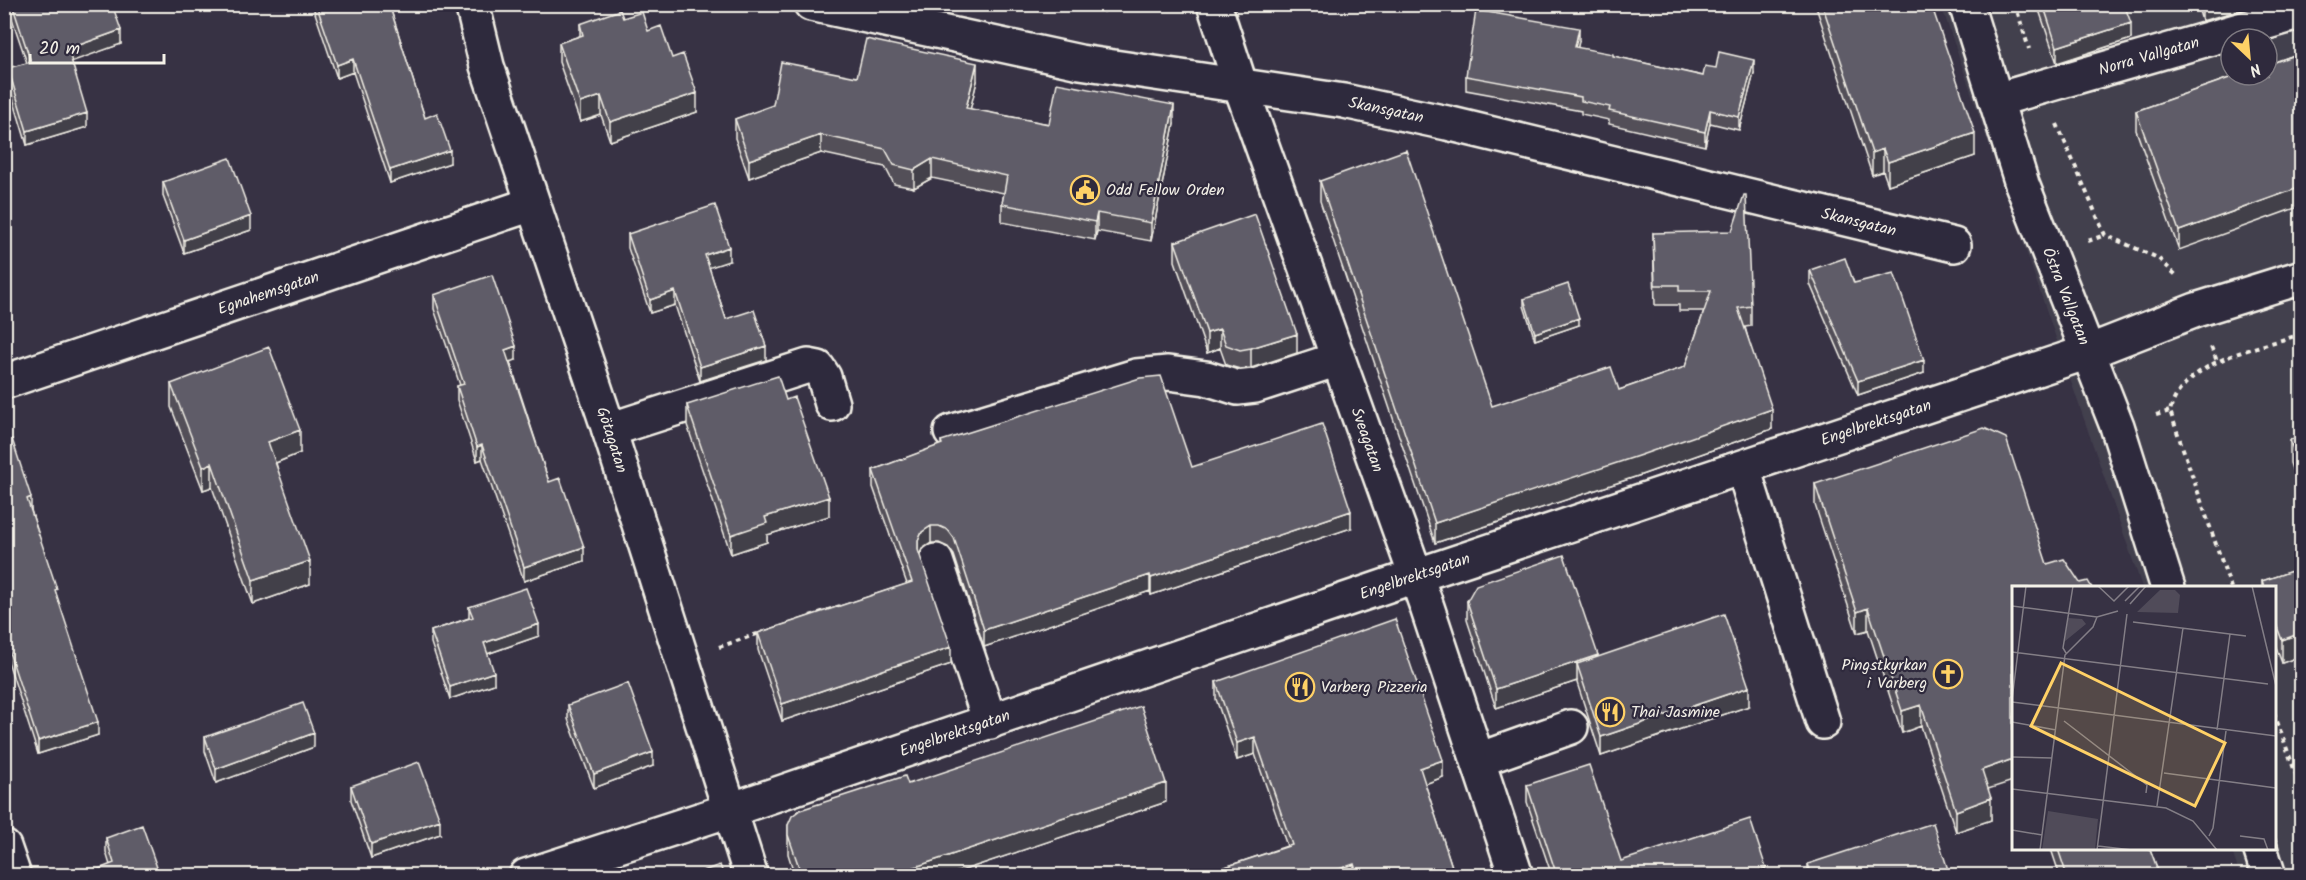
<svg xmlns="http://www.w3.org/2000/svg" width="2306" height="880" font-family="Kalam,sans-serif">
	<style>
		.built { fill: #433f4e; fill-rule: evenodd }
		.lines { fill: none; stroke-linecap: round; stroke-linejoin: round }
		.minor-casing { stroke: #f4f1e8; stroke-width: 38 }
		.path { stroke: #f4f1e8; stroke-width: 4; stroke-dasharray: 4.5 4.5; stroke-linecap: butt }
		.minor { stroke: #2f2a3d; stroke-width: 33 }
		.wall { fill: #524f59; stroke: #f4f1e8; stroke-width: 1.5 }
		.shaded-wall { fill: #424048; stroke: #f4f1e8; stroke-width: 1.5 }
		.building { fill: #5f5c67; stroke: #f4f1e8; stroke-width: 1.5 }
		.labels { text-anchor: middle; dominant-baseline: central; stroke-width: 4.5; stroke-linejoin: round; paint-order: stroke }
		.street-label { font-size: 16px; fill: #f4f1e8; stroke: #2f2a3d }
		.poi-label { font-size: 16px; fill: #f4f1e8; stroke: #2f2a3d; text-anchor: start }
		.inset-road { fill: none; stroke: #837e86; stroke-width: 1.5 }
		.view { fill: #ffd166; fill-opacity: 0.15; stroke: #ffd166; stroke-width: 3 }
		.inset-edge { fill: none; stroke: #f4f1e8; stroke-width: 3 }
	</style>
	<rect width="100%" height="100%" fill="#373244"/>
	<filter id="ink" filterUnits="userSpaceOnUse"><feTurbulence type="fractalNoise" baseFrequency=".0167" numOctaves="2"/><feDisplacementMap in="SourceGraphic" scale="12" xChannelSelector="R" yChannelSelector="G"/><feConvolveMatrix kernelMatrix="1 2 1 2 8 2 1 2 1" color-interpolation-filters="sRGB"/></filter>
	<g filter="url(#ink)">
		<path class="built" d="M1941 5H2301V875H2240L2231 849 2274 848V588L2142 587ZM2231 39H2267V75H2231Z"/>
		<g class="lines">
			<g class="minor-casing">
				<g id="minor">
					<path id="s1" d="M472 4 487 66 609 430 751 876"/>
					<path id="s2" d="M811 4 1080 62 1344 101 1447 123 1954 245"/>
					<path id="s3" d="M1214 4 1241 87 1427 607 1516 876"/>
					<path id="s4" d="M1966 4 2022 184 2117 426 2168 588"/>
					<path id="s5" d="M1996 100 2302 12"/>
					<path id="s6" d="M4 382 532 204"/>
					<path d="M609 430 808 366 818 368 824 377 832 404"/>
					<path d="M951 432 1136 376 1168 373 1206 378 1238 388 1255 386 1338 359"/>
					<path d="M1743 468 1823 722"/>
					<path d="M936 561 990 722"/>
					<path d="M1478 760 1571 727"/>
					<path d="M4 847 14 876"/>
					<path d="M2260 848 2269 876"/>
					<path id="s7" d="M526 876 730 810 1415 576 2088 352 2196 310 2302 277"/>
				</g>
			</g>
			<path class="path" d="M2015 4 2029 49
				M2057 124 2105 235 2158 258 2177 276
				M2088 241 2105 235
				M2211 347 2217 361
				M2156 415 2170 411
				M2231 588 2170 411C2183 360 2258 348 2302 334
				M810 616 840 606
				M719 647 763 632
				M2274 713 2302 791"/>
			<use href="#minor" class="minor"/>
		</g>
		<path class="wall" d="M7 4H112L121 44 71 61 87 127 27 145 8 82V68L27 63Z
			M312 4H389L425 118 450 163 390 183 353 72 337 78Z
			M1815 4H1931L1975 156 1888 185 1883 171 1872 175Z
			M2037 4H2127L2125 5 2131 39 2057 63Z
			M2197 4H2260L2202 21Z
			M623 18 648 31 672 58 697 112 610 141 601 115 580 122 559 62V43L580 36V24Z
			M1579 41 1577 48 1703 76 1716 68 1754 73 1739 130 1710 123 1705 146 1609 124V120L1581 114V111L1466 90V76Z
			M2300 53 2179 250 2136 130V111Z
			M857 77 977 81 970 109 1049 124H1174L1151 241 1097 231 1095 240 1002 222V204L1004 193 932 178 914 188 894 184 885 167 821 153 749 178 735 138V119Z
			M1320 181 1492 406 1619 390 1685 367 1704 311H1679V305H1655L1653 233 1751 306V326L1745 327 1772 429 1641 475 1435 543 1320 201Z
			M163 182 251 230 184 253 163 196Z
			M628 234 729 261 709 267 726 319 766 360 700 381 675 305 650 313 628 248Z
			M1175 242 1297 353 1251 368 1240 369 1226 365 1220 348 1207 353 1175 261Z
			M1810 270 1854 283 1924 373 1858 395 1810 284Z
			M434 295 516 360 510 362 549 482 584 561 524 581 482 459 477 461 457 400V386L460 385 434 309Z
			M1524 299 1579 325 1535 340 1524 306Z
			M171 384 300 453 276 463 310 584 253 604 212 487 203 490 171 407Z
			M687 405 829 516 767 535V542L731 554 687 425Z
			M2301 436V496L2290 463V440Z
			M4 441 31 510 98 735 38 754 4 649Z
			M941 441 1192 467 1351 528 1151 595 1150 591 984 647 954 555 948 547 939 543H931L922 549 919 554 951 664 782 721 758 650V633L907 584 873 487V470L941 445Z
			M1815 484 1988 789 1991 820 1956 832 1921 726 1902 733 1868 630 1857 633 1815 505Z
			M2301 568V656L2282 663 2274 642V588H2262V581Z
			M1467 601 1598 657 1749 706 1601 756 1577 683V681L1496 708 1467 620Z
			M469 607 539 636 487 654 494 684 450 699 431 643V631L469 618Z
			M1216 682 1443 777 1425 784 1455 876H1225V867L1287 846 1255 754 1237 760 1216 699Z
			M568 705 653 766 594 788 568 719Z
			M205 737 314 747 216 783 205 751Z
			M908 784 1166 802 946 876H795L788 854V825Z
			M1527 785 1621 861 1766 876H1552L1527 802Z
			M351 786 440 834 371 858 351 800Z
			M106 838 160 876 110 865 106 852Z
			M2051 849H2150L2160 876H2060Z
			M1808 864 1950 876H1808Z"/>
		<path class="shaded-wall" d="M1104 4H1125L1104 12Z
			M2206 4H2260L2202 21V5Z
			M2131 23V39L2057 63V47Z
			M1579 28V41L1575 61V47Z
			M121 30V44L68 63V49Z
			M353 59V72L337 78V65Z
			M1754 60V73L1739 130V117Z
			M977 63V81L966 127V108Z
			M697 93V112L610 141V122Z
			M601 96V115L580 122V103Z
			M1174 105V124L1151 241V223Z
			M1710 110V123L1705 146V132Z
			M87 113V127L27 145V131Z
			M1975 133V156L1888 185V162Z
			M821 135V153L749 178V160Z
			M1883 149V171L1872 175V153Z
			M450 150V163L390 183V170Z
			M932 159V178L914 188V170Z
			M2301 187V206L2179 250V231Z
			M1097 213V231L1095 240V222Z
			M251 216V230L184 253V240Z
			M729 247V261L705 269V255Z
			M675 291V305L650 313V300Z
			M1579 318V325L1535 340V333Z
			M1220 329V348L1207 353V333Z
			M1297 334V353L1251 368V348Z
			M516 346V360L505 363V350Z
			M766 346V360L700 381V367Z
			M1924 360V373L1858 395V381Z
			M1772 409V429L1641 475 1435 543V523Z
			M300 430V453L268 466V442Z
			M482 445V459L477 461V447Z
			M212 463V487L203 490V467Z
			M31 497V510L27 512V499Z
			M829 497V516L767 535V542L731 554V535L765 517Z
			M1351 511V528L1151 595V578Z
			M931 526V543L922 549 918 558V541L922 532Z
			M584 547V561L524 581V567Z
			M310 561V584L253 604V580Z
			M1150 575V591L984 647V630Z
			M1868 608V630L1857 633V612Z
			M539 624V636L484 655V643Z
			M2301 633V656L2282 663V640Z
			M951 647V664L782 721V704Z
			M1598 655V674L1577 664V681L1496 708V689Z
			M494 672V684L450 699V687Z
			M1749 687V706L1601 756V737Z
			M1921 705V726L1902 733V711Z
			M98 722V735L38 754V741Z
			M314 733V747L216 783V769Z
			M1255 737V754L1237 760V743Z
			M653 752V766L594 788V774Z
			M2013 759V781L1982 791V770Z
			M1443 760V777L1420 786V768Z
			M1166 783V802L946 876H888Z
			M1991 798V820L1956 832V811Z
			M440 820V834L371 858V844Z
			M1354 864V876H1319Z
			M1766 868V876H1744Z"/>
		<path class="building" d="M12 4H112L121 30 68 49 87 113 27 131 8 68 31 62Z
			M316 4H389L425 118 437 113 450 150 390 170 353 59 337 65Z
			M1822 4H1931L1975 133 1888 162 1883 149 1872 153Z
			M2043 4H2124L2131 23 2057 47Z
			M620 10 623 18 642 12 648 31 661 26 672 58 683 54 697 93 610 122 601 96 580 103 559 43 583 35 580 24Z
			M1476 10 1579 28 1575 47 1613 54V56L1703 76 1705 66 1716 68 1719 52 1754 60 1739 117 1710 110 1705 132 1609 111 1610 107 1581 101V97L1466 76Z
			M866 39 977 63 966 108 1049 124 1057 83 1174 105 1151 223 1097 213 1095 222 1002 204 1007 176 932 159 914 170 894 165 885 149 821 135 749 160 735 119 773 105 781 62 857 77Z
			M2300 53 2301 56V187L2179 231 2136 111 2238 75H2267V65Z
			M1406 150 1492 406 1611 367 1619 390 1685 367 1711 291H1679V285H1655L1653 233 1732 231 1744 195H1746L1751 306 1738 308 1772 409 1641 455 1435 523 1320 181Z
			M230 158 251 216 184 240 163 182Z
			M715 205 729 247 705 255 726 319 754 310 766 346 700 367 675 291 650 300 628 234Z
			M1255 214 1297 334 1251 348 1240 350 1226 345 1220 329 1207 333 1175 242Z
			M1845 258 1854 283 1894 273 1924 360 1858 381 1810 270Z
			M492 275 516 346 505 350 549 482 560 478 584 547 524 567 482 445 477 447 457 386 464 384 434 295Z
			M1568 284 1579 318 1535 333 1524 299Z
			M269 347 300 430 268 442 310 561 253 580 212 463 203 467 171 384Z
			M778 376 786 400 794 397 829 497 765 517 767 523 731 535 687 405Z
			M1161 376 1192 467 1322 424 1351 511 1151 578 1150 575 984 630 954 538 948 530 939 526H931L922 532 918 541V550L951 647 782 704 758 633 912 582 873 470 942 444 941 441 1140 378Z
			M1984 428 2006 438 2047 564 2064 559 2080 583 2088 581 2092 588H2013V759L1982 770 1991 798 1956 811 1921 705 1902 711 1868 608 1857 612 1815 484Z
			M2301 436V473L2290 440Z
			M12 439 31 497 27 499 57 589 55 590 98 722 38 741 4 636V441Z
			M1564 555 1598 655 1496 689 1467 601 1476 585Z
			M2301 568V633L2282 640 2274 619V588H2264L2262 581Z
			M526 588 539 624 484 643 494 672 450 687 431 631 473 617 469 607Z
			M1724 614 1749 687 1601 737 1577 664Z
			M1395 619 1443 760 1420 768 1455 876H1358L1354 864 1319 876H1228L1225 867 1292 845 1255 737 1237 743 1216 682Z
			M628 683 653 752 594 774 568 705Z
			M303 703 314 733 216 769 205 737Z
			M1141 706 1166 783 888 876H802L788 835V825L792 816 800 810 905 776 908 784Z
			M419 762 440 820 371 844 351 786Z
			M1589 765 1621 861 1750 819 1766 868 1744 876H1557L1527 785Z
			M1933 823 1950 876H1812L1808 864Z
			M142 825 160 876H81L114 863 106 838Z
			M2058 849H2150L2160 876H2067Z
			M720 865 724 876H689Z"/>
	</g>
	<defs>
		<g id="civic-ring" transform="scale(1.5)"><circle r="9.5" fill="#2f2a3d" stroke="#ffd166" stroke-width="1.5"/><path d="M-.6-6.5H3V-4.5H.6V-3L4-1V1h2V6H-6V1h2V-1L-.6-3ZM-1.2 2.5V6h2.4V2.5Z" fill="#ffd166"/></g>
		<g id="church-ring" transform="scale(1.5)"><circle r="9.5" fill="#2f2a3d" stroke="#ffd166" stroke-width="1.5"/><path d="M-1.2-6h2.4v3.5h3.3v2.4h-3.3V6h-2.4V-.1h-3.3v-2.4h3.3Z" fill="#ffd166"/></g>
		<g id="restaurant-ring" transform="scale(1.5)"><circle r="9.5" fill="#2f2a3d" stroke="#ffd166" stroke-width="1.5"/><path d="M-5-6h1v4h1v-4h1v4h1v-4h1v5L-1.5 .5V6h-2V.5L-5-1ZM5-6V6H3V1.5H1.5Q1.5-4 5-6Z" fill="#ffd166"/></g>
	</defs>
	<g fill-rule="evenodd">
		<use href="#civic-ring" x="1085" y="190"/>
		<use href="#church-ring" x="1948" y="674"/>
		<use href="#restaurant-ring" x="1300" y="687"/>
		<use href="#restaurant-ring" x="1610" y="712"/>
	</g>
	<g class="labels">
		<g class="street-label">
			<text stroke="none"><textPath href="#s5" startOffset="159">Norra Vallgatan</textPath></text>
			<text stroke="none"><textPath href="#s2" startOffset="585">Skansgatan</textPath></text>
			<text stroke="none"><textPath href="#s2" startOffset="1071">Skansgatan</textPath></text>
			<text stroke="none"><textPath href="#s6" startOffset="279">Egnahemsgatan</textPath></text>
			<text stroke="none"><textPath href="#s4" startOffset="309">Östra Vallgatan</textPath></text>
			<text stroke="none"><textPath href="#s7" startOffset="1424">Engelbrektsgatan</textPath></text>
			<text stroke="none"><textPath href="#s1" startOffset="458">Götagatan</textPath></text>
			<text stroke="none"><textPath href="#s3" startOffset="462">Sveagatan</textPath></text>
			<text stroke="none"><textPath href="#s7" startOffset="938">Engelbrektsgatan</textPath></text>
			<text stroke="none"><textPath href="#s7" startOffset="452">Engelbrektsgatan</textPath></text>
		</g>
		<g class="poi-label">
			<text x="1106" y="190">Odd Fellow Orden</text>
			<text x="1927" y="665" text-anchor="end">Pingstkyrkan<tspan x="1927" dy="18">i Varberg</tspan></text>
			<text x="1321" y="687">Varberg Pizzeria</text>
			<text x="1631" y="712">Thai Jasmine</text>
		</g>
	</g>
	<g transform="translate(2012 586)">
		<rect width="264" height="264" fill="#373244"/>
		<path d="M148 4H163L168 9 166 27 125 26ZM56 32 70 33 74 38 52 56ZM36 225 86 233 83 264H30Z" fill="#504b59"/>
		<path class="inset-road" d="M86 0 102 15 117 0M240 0 264 100M113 15 128 0M118 18 134 0M0 20 85 31 106 25M121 36 234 50M0 66 256 98M54 67 51 62 61 0M0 114 14 0M0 116 264 150M52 135 135 199 134 207M0 136 44 144M205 144 218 48M0 171 40 172M152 187 264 202M0 203 154 222 181 235 205 264M145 220 171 42M0 244 30 249M197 250 201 242 214 145M228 250 252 253 256 264M86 260 120 264M28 264 53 69 81 41 85 31M85 264 115 28"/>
		<path class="view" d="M49 77 213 157 183 220 19 140Z"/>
		<rect width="264" height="264" class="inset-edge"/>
	</g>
	<rect width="2306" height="880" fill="none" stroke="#2f2a3d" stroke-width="24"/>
	<rect x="12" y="12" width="2282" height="856" fill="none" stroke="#f4f1e8" stroke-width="2" filter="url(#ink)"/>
	<g transform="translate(2249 57) rotate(154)"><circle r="28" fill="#2f2a3d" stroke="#7e7a81" stroke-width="1.5"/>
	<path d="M0-4.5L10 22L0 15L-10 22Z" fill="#ffd166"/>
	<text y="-9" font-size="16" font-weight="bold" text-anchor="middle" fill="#f4f1e8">N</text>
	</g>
	<path d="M30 54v9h134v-9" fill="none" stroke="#f4f1e8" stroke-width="3"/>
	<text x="39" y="54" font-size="18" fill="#f4f1e8" stroke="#2f2a3d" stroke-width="4.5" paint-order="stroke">20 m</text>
</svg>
